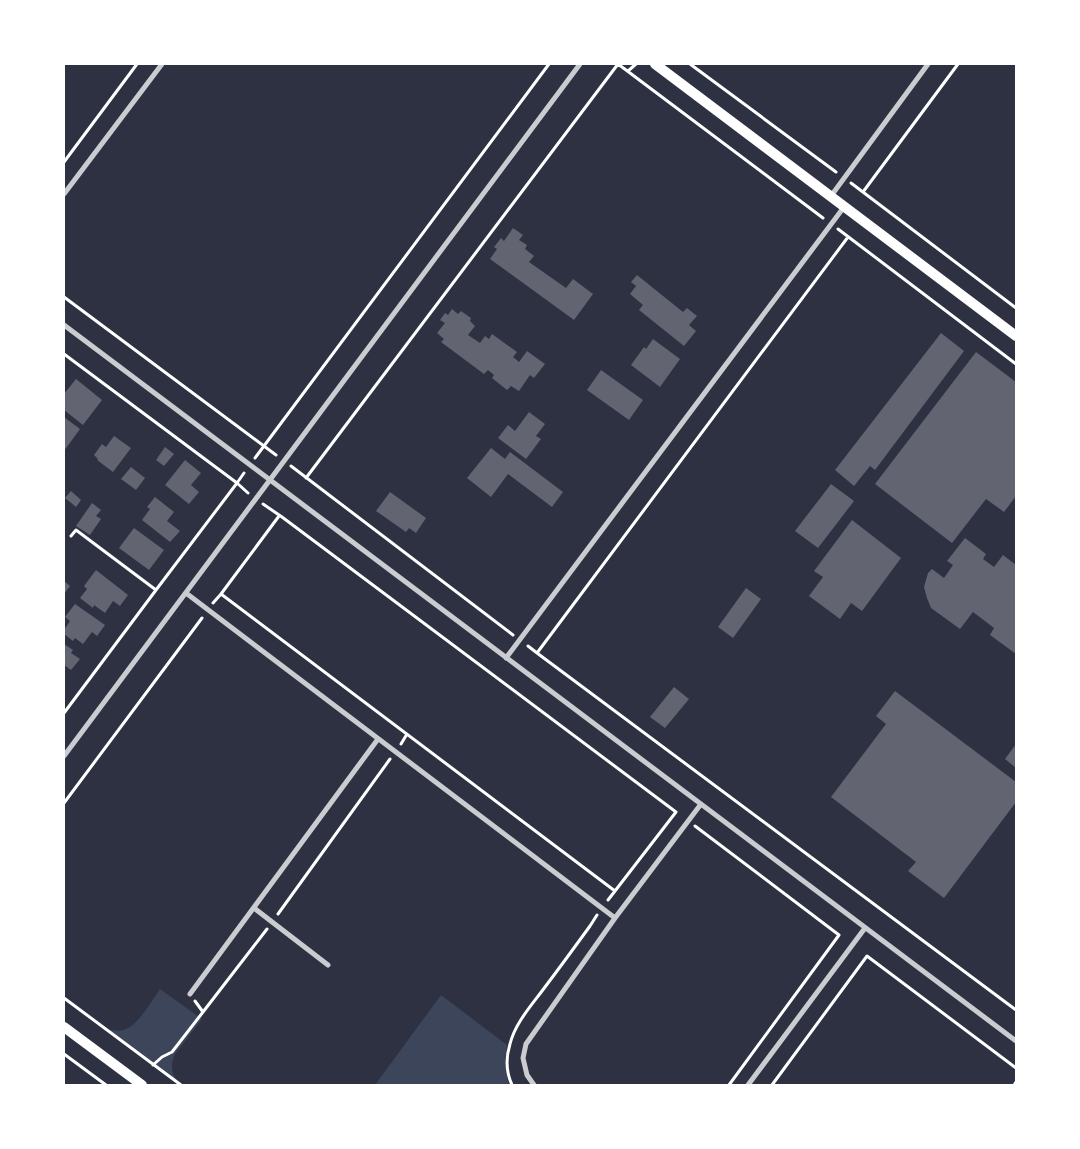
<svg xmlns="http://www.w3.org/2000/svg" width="1080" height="1149" font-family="Quicksand,sans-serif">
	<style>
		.green { fill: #3c4559 }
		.building { fill: #626471 }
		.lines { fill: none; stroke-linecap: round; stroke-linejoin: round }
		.path { stroke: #fff; stroke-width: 3 }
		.minor { stroke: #caccd0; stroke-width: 5 }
		.secondary { stroke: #fff; stroke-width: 10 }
	</style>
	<rect width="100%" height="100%" fill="#2d3142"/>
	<path class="green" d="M160 989 202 1019 175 1054C170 1065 171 1075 180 1083L109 1030C114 1030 121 1032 126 1029 139 1024 152 1000 160 989Z
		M441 995 507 1045C506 1059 505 1071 509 1085H375Z"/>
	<path class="building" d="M513 228 523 235 519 240 527 245 525 249 534 256 529 262 566 288 573 279 593 294 574 320 490 259 497 249 494 247 501 238 504 241Z
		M637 275 683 312 687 308 697 316 689 325 696 331 684 346 639 310 643 305 630 294 636 286 631 282Z
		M452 309 458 314 461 311 471 318 470 321 475 326 468 335 480 343 485 336 489 339 492 334 517 352 513 357 519 362 527 351 545 364 534 378 530 375 519 391 511 386 507 390 492 378 494 375 488 370 484 374 441 342 444 339 437 333 445 323 440 320 445 313 448 315Z
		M941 333 964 351 875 470 870 466 854 486 835 470Z
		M653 339 680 359 660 387 631 365 644 347 646 349Z
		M976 352 1016 382V496L1004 512 986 499 952 543 875 484Z
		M601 370 643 400 629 420 587 390Z
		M76 379 102 400 83 425 64 410V394Z
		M529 412 545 424 536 436 541 439 526 459 498 438 508 425 515 431Z
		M64 417 80 429 64 451Z
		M114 436 131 448 113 472 97 460 98 459 94 455 102 444 106 447Z
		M165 447 174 454 164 466 156 460Z
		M491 448 505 459 510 452 563 492 552 507 508 474 491 497 467 478Z
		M185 460 201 473 191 485 199 492 189 504 165 485Z
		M131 467 145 478 136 490 121 479Z
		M831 484 854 501 818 548 795 531Z
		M71 491 81 500 76 507 65 498Z
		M390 492 426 518 416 533 409 528 406 532 376 511Z
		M155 497 174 512 167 521 180 531 170 542 142 520 150 509 147 507Z
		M92 503 101 510 96 516 101 519 90 535 76 526Z
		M852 520 901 558 862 611 851 603 840 619 809 596 823 577 814 571Z
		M134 528 164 550 149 570 119 548Z
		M965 538 986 554 983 559 994 567 1003 555 1016 565V654L990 635 994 628 973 612 960 629 931 608 927 598 924 587 928 573 932 569 944 578 953 565 947 561Z
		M96 570 128 595 120 606 113 601 105 613 94 605 93 608 80 598 87 589 84 586Z
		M64 581 70 586 64 594Z
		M746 588 761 599 733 638 718 627Z
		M75 604 105 625 97 636 92 632 83 644 75 638 73 641 64 634V630L70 621 65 617Z
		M64 644 73 650 71 653 80 659 71 670 64 665Z
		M674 687 689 699 665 728 650 717Z
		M895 691 1016 782V802L944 898 908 871 916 862 831 797 886 724 876 716Z
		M1016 744V768L1005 759Z"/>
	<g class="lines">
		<path class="path" d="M618 64 823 218
			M690 64 836 172
			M628 71 636 64
			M64 162 137 64
			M851 183 1016 308
			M863 192 958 64
			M838 229 1016 364
			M64 297 276 455
			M64 354 237 483 156 590 76 530 71 536
			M255 458 549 64
			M291 466 513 635
			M244 473 237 483 248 493
			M306 478 618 64
			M263 504 282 517 676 812 615 891 221 594 279 516
			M213 603 221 594
			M528 646 537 653 848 237
			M537 653 1016 1010
			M64 713 156 590
			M401 744 407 734
			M64 803 202 618
			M695 826 839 935 729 1085
			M608 900 615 891
			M278 914 390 759
			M64 998 181 1085
			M203 1012 267 929
			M64 1054 106 1085
			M153 1065 162 1057 172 1052 203 1012 195 1001
			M512 1085C506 1072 506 1057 510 1044 515 1024 530 1007 542 991 558 970 574 948 590 926L597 915
			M772 1085 867 956 1016 1068
			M1014 1085 1016 1082"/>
		<path class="minor" d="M64 194 162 64
			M831 196 928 64
			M64 325 1016 1041
			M186 593 615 918
			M506 658 844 207
			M64 756 580 64
			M254 908 328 965
			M190 994 378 739
			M534 1085 527 1075 523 1058 526 1044 615 918 701 804
			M748 1085 865 928"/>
		<path class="secondary" d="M655 64 1016 336
			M64 1027 142 1085"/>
	</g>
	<rect width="1080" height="1149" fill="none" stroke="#ffffff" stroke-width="130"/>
</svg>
